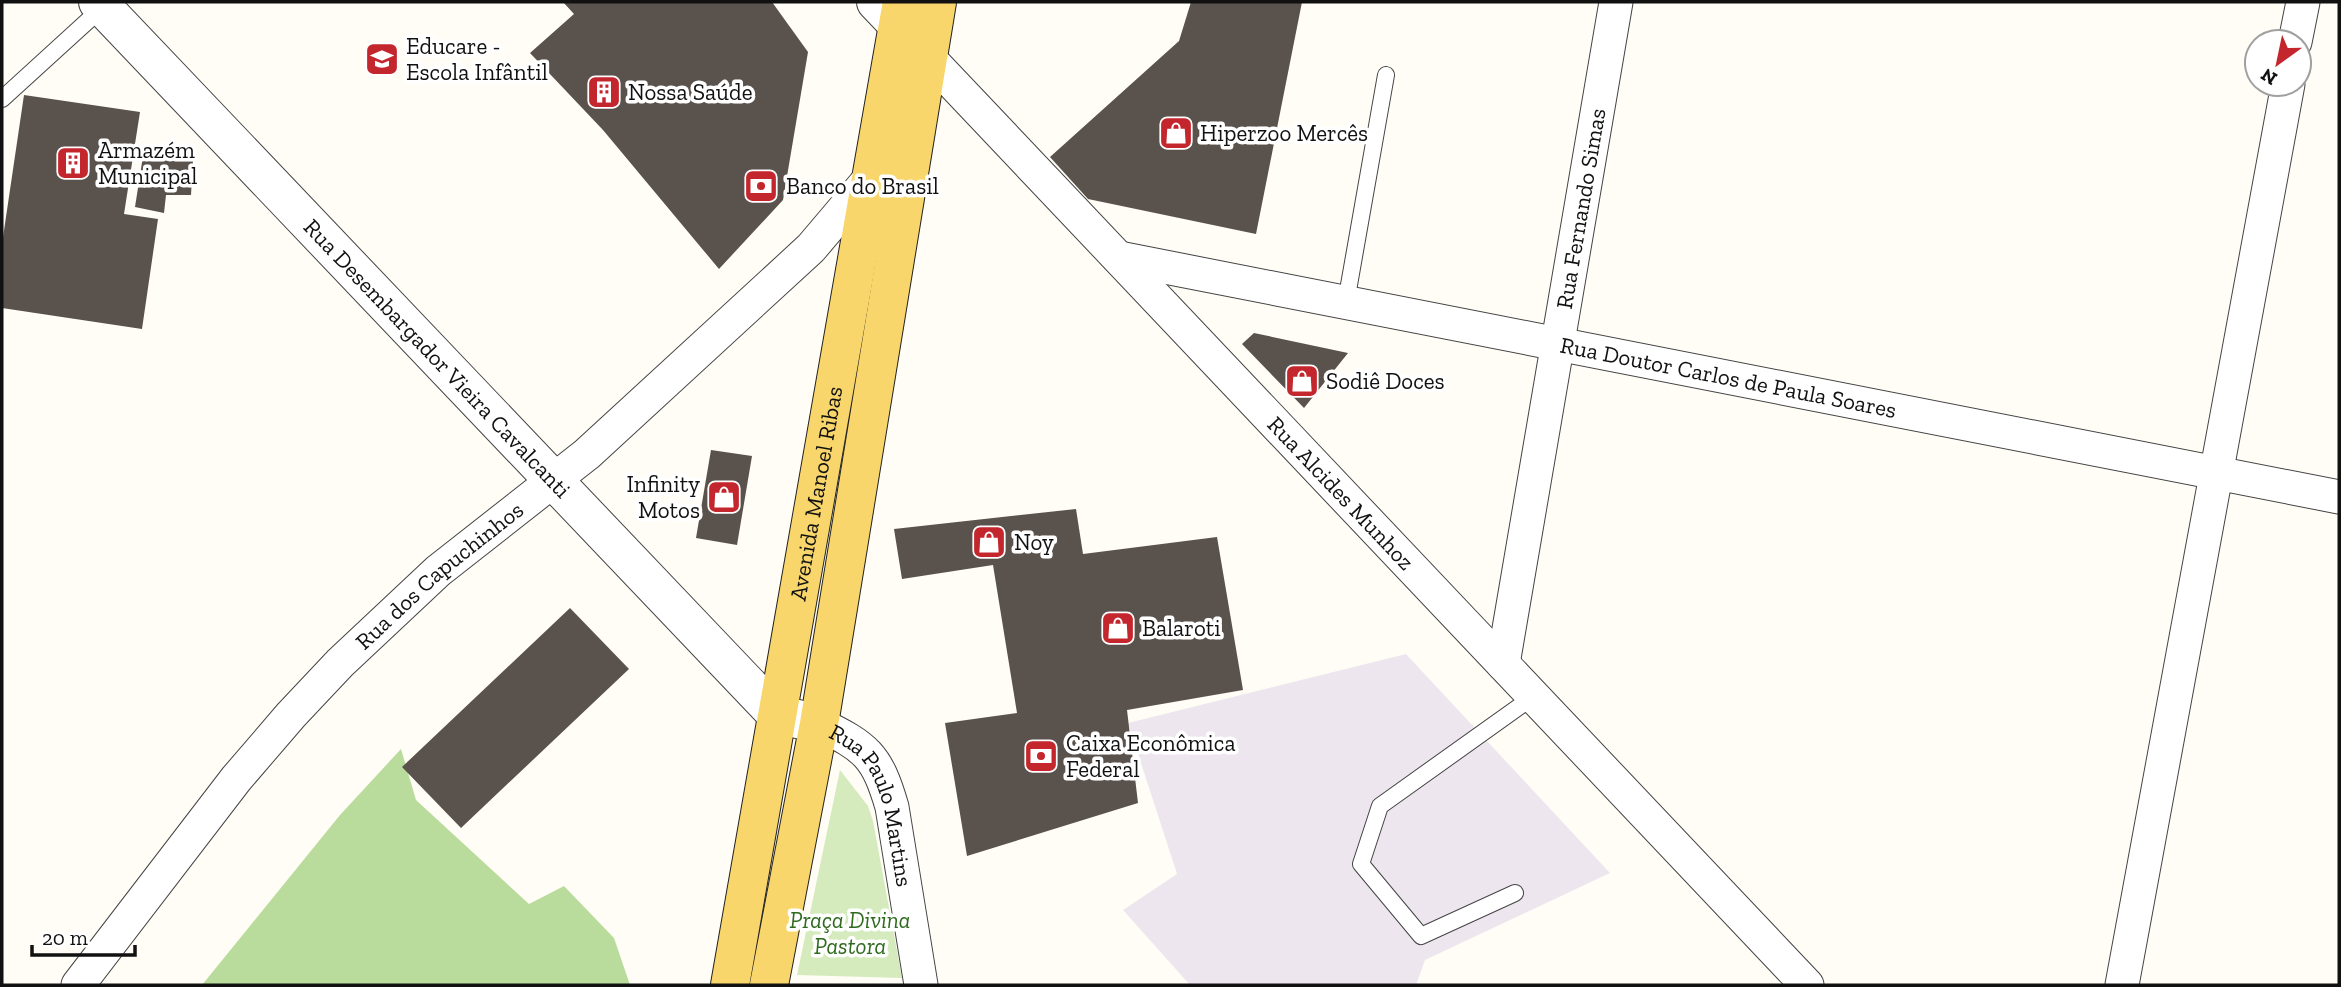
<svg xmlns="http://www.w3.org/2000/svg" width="2341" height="987" font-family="'Zilla Slab',serif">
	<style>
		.industrial { fill: #eee6ef }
		.green { fill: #d5ebbd }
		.forest { fill: #b9dc9c }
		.building { fill: #5a524d }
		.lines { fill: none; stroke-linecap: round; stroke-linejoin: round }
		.service-casing { stroke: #444; stroke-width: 18 }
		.minor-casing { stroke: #444; stroke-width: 35 }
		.tertiary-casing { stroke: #444; stroke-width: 40 }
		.primary-casing { stroke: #222; stroke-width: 40 }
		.service { stroke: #fff; stroke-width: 16 }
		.minor { stroke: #fff; stroke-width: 33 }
		.tertiary { stroke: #fff; stroke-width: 38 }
		.primary { stroke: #f9d66b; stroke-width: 38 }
		.labels { text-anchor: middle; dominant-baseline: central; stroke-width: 7; stroke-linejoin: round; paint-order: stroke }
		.poi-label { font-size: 23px; fill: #111; stroke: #fff; text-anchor: start }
		.street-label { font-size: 23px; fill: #111; stroke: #fff }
		.park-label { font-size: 23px; font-style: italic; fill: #2f6b1f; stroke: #fff }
	</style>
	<rect width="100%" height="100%" fill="#fffdf5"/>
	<path class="industrial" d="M1406 654 1610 873 1425 960 1416 985H1190L1123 910 1177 874 1128 723Z"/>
	<path class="green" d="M840 770 868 806 873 821 902 978 797 975Z"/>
	<path class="forest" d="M401 749 416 800 529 904 564 886 614 938 630 985H202L340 815Z"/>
	<path class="building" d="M563 2H772L808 52 783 200 719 269 603 130 530 53 574 14Z
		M1191 2H1302L1256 234 1088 199 1050 157 1179 41Z
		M24 95 140 112 124 214 158 219 142 329 2 308V244Z
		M143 156 193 160 191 195H166L164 213 135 207Z
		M1254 333 1348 353 1304 408 1242 344Z
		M711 450 752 456 737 545 696 538Z
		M1076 509 1083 554 1217 537 1243 690 1127 710 1138 803 967 856 945 723 1017 713 993 565 902 579 894 529Z
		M570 608 629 669 461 828 402 767Z"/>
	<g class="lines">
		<g class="service-casing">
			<path id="service" d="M2 99 103 7
				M1346 302 1386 75
				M1515 893 1421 936 1361 864 1380 806 1534 696"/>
		</g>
		<g class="minor-casing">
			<g id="minor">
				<path d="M2295 42 2303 2"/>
				<path id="s1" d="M927 56 1807 985"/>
				<path id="s2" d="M1119 258 2339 497"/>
				<path id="s3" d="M1503 664 1616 2"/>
				<path id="s4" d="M819 724C866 747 877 755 892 807L921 985"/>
				<path id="s5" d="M78 985 236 779 291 715 340 663 438 571 587 454 811 248 872 176"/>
				<path d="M2122 985 2288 84"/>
			</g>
		</g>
		<g class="tertiary-casing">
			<g id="tertiary">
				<path id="s6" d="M98 2 776 714 819 724"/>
				<path d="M876 2 918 46"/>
			</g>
		</g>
		<g class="primary-casing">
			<g id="primary">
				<path id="s7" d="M730 985 902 2"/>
				<path d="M769 985 819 724 937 2"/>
			</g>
		</g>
		<use href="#service" class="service"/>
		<use href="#minor" class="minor"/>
		<use href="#tertiary" class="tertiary"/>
		<use href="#primary" class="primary"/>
	</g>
	<defs>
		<g id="school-square" transform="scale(1.75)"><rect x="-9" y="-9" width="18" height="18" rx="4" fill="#c4262e" stroke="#fff"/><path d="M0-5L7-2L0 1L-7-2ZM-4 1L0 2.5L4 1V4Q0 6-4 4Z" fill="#fff"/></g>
		<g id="building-square" transform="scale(1.75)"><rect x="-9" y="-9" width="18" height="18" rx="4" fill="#c4262e" stroke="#fff"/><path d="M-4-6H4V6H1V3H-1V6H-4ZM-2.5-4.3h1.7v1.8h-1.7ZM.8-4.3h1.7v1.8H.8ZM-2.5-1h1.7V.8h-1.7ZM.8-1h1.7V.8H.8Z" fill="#fff"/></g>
		<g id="shop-square" transform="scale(1.75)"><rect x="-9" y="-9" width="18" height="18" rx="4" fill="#c4262e" stroke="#fff"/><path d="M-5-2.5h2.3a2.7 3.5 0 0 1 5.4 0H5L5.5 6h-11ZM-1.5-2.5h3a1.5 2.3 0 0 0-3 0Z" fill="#fff"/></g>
		<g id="bank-square" transform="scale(1.75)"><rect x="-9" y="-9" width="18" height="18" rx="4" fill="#c4262e" stroke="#fff"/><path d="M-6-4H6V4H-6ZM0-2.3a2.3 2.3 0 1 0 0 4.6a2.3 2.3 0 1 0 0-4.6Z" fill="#fff"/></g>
	</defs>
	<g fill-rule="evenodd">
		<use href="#school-square" x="382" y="59"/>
		<use href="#building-square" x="604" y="92"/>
		<use href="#shop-square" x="1176" y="133"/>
		<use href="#building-square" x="73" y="163"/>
		<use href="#bank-square" x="761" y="186"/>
		<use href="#shop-square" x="1302" y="381"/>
		<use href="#shop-square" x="724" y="497"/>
		<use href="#shop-square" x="989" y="542"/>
		<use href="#shop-square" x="1118" y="628"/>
		<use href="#bank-square" x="1041" y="756"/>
	</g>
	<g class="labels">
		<g class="poi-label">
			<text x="406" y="46">Educare -<tspan x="406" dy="26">Escola Infântil</tspan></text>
			<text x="628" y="92">Nossa Saúde</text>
			<text x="1200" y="133">Hiperzoo Mercês</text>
			<text x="98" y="150">Armazém<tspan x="98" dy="26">Municipal</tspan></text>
			<text x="786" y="186">Banco do Brasil</text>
			<text x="1326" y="381">Sodiê Doces</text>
			<text x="700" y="484" text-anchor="end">Infinity<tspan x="700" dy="26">Motos</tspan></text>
			<text x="1014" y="542">Noy</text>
			<text x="1142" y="628">Balaroti</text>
			<text x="1066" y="743">Caixa Econômica<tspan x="1066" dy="26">Federal</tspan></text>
		</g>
		<g class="street-label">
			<text stroke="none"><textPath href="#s3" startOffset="462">Rua Fernando Simas</textPath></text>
			<text stroke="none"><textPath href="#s6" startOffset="492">Rua Desembargador Vieira Cavalcanti</textPath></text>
			<text stroke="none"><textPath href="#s2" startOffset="621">Rua Doutor Carlos de Paula Soares</textPath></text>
			<text stroke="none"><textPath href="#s7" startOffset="499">Avenida Manoel Ribas</textPath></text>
			<text stroke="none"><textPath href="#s1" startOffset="602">Rua Alcides Munhoz</textPath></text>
			<text stroke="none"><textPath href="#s5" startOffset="548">Rua dos Capuchinhos</textPath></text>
			<text stroke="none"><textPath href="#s4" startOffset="105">Rua Paulo Martins</textPath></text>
		</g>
		<g class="park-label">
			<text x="850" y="920">Praça Divina<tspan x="850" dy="26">Pastora</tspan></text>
		</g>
	</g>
	<rect width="2341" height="987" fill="none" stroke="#111111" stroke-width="7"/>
	<g transform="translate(2278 63) rotate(213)"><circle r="33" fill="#ffffff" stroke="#a0a0a0" stroke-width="2"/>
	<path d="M0-5L12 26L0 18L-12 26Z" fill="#c4262e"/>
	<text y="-10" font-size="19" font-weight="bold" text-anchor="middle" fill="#111111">N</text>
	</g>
	<path d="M32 945v10h103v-10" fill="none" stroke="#111111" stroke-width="3.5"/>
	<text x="42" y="945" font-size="21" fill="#111111" stroke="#ffffff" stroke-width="5" paint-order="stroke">20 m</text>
</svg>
